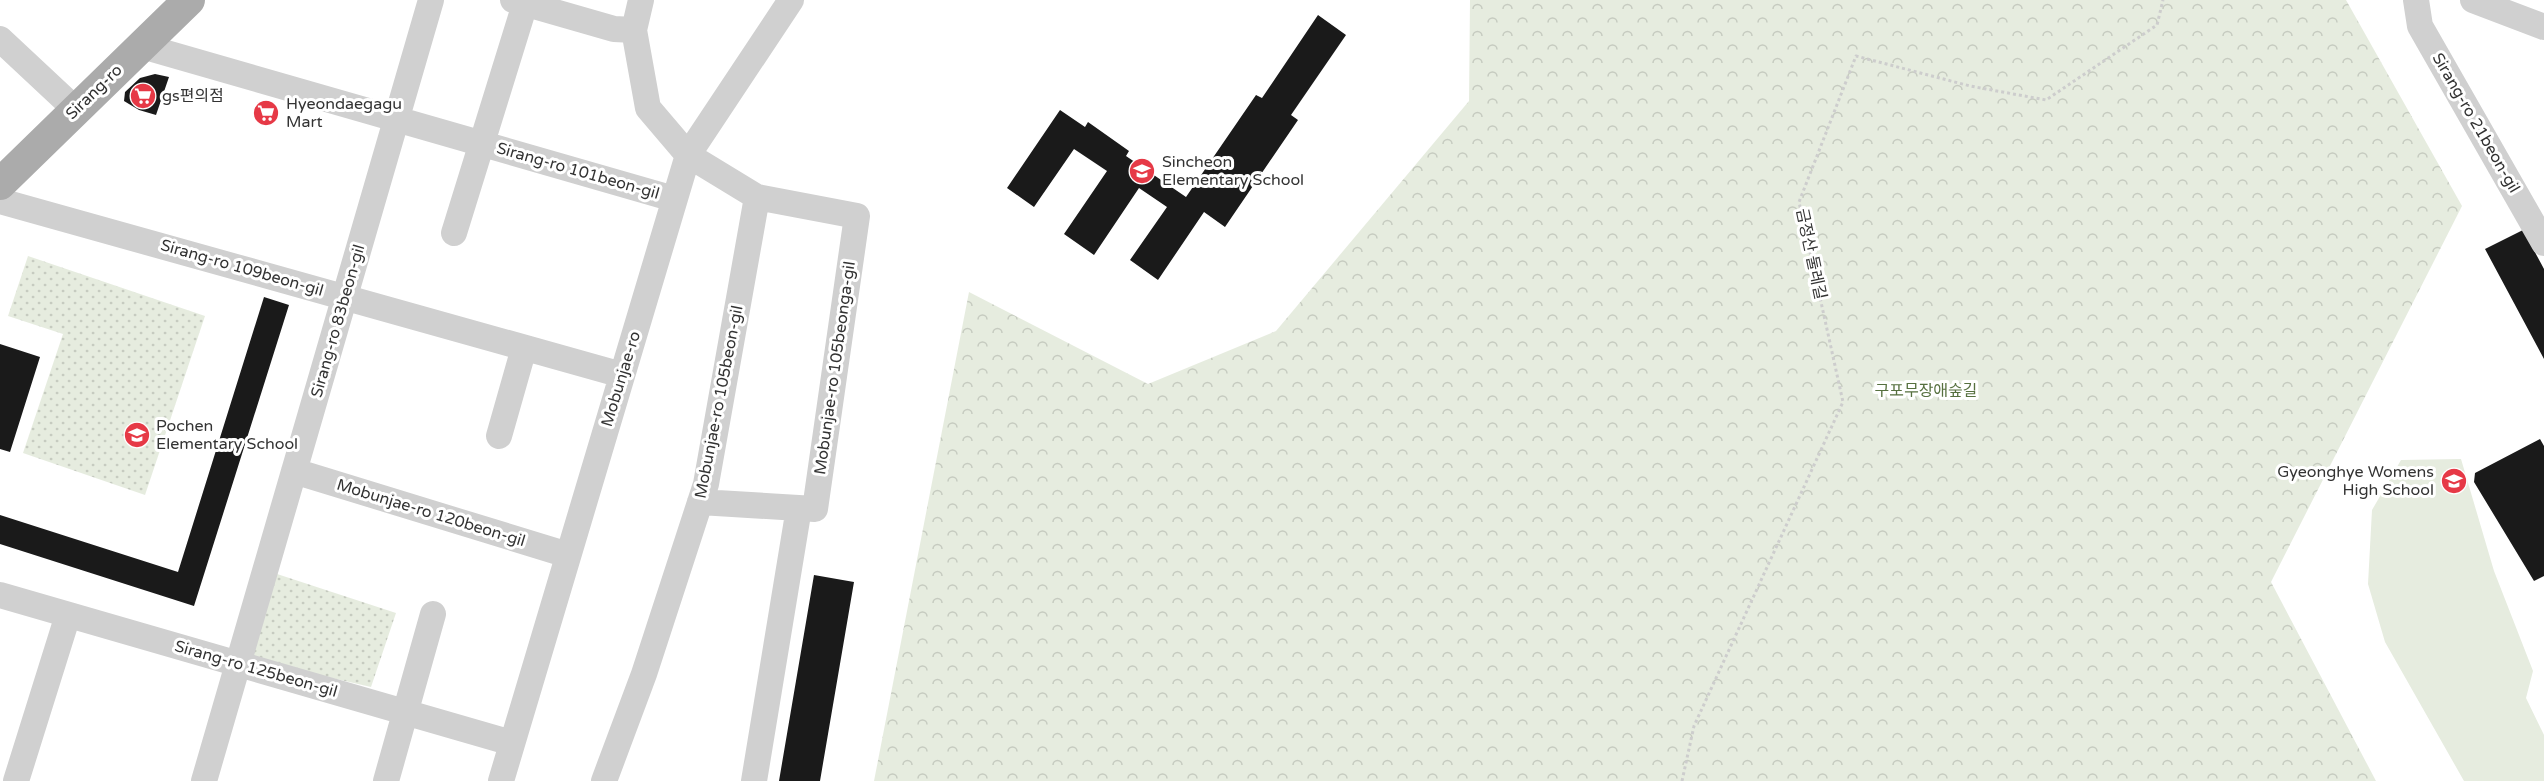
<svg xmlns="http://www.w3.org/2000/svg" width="2544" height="781" font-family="'Varela Round','Noto Sans KR',sans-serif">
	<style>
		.grass { fill: url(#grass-dots) }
		.forest { fill: url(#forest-crowns) }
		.garden { fill: #e6ecdf }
		.building { fill: #1a1a1a }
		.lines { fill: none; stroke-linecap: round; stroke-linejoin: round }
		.path { stroke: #cdcdcd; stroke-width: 3; stroke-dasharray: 3 3; stroke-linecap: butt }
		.minor { stroke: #d0d0d0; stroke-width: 26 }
		.major { stroke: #ababab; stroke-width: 32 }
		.labels { text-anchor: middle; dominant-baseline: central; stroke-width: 6; stroke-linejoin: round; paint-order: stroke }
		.street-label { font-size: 16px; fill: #333; stroke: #fff }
		.poi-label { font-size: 16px; fill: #333; stroke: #fff; text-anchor: start }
		.park-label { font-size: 16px; fill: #56703f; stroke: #fff }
	</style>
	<defs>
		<pattern id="grass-dots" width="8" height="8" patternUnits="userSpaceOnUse" patternTransform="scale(1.5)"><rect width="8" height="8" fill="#e6ecdf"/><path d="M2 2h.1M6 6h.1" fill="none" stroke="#c6cbc0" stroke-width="1.8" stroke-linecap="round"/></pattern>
		<pattern id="forest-crowns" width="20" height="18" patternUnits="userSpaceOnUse" patternTransform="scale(1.5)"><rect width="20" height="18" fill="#e6ecdf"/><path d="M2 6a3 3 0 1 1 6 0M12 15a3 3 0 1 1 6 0" fill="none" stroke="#c6cbc0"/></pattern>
	</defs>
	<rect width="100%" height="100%" fill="#fff"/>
	<path class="grass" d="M28 256 205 316 145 495 23 453 63 334 8 316Z
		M274 573 396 613 371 687 250 659Z"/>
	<path class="forest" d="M1470 0H2346L2462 206 2271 582 2376 781H874L969 292 1148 384 1276 331 1469 101Z"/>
	<path class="garden" d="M2461 459 2494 571 2533 671 2526 698 2544 735V781H2464L2385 642 2368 584 2372 510 2401 460Z"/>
	<path class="building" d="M1318 15 1346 35 1291 115 1298 120 1225 227 1204 212 1158 280 1130 260 1167 207 1139 188 1094 255 1064 234 1107 171 1074 149 1034 207 1007 188 1060 110 1085 127 1088 122 1129 151 1126 156 1186 197 1256 95 1262 98Z
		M155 74 169 77 156 115 139 110 124 101 125 92 140 78Z
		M2523 230 2544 269V359L2485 249Z
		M264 297 289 305 194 606 0 544V515L178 572Z
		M0 344 40 357 10 452 0 449Z
		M2540 439 2544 446V576L2534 581 2474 482 2475 473Z
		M814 575 854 582 820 781H779Z"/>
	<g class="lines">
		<path class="path" d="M1682 781 1694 726 1843 402 1799 202 1856 56 1970 86 2046 100 2157 25 2163 0"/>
		<path class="minor" d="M513 0 614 29 634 30
			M2416 0 2420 26 2544 243
			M2473 0 2544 27
			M0 39 76 110
			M142 46 674 199
			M0 201 622 375
			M454 233 525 4
			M499 436 524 348
			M294 471 568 555
			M700 502 815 509 857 216 757 197
			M0 595 512 743
			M16 781 68 615
			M204 781 431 0
			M386 781 433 614
			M501 781 688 155 791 0
			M604 781 644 674 706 484 757 197 688 155 648 108 634 30 641 0
			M754 781 799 508"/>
		<path class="major" d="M0 184 189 0"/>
	</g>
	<defs>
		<g id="supermarket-disc" transform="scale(1.35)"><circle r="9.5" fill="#e63946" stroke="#fff"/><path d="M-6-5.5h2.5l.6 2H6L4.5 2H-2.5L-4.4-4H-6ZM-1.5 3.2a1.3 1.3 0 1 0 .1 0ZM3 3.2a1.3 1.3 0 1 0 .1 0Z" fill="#fff"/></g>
		<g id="school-disc" transform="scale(1.35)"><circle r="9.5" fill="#e63946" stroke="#fff"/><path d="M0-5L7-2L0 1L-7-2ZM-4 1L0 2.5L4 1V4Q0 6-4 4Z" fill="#fff"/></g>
	</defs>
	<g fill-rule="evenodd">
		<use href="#supermarket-disc" x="143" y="96"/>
		<use href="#supermarket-disc" x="266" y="113"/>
		<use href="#school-disc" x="1142" y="171"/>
		<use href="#school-disc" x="137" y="435"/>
		<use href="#school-disc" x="2454" y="481"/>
	</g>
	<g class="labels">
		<g class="street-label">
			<text transform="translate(94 92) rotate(-44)">Sirang-ro</text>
			<text transform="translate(2476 123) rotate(60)">Sirang-ro 21beon-gil</text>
			<text transform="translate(578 171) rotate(16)">Sirang-ro 101beon-gil</text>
			<text transform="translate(1811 254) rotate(78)">금정산 둘레길</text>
			<text transform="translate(242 268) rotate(16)">Sirang-ro 109beon-gil</text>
			<text transform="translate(338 321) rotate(-74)">Sirang-ro 83beon-gil</text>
			<text transform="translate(835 368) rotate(-82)">Mobunjae-ro 105beonga-gil</text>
			<text transform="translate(621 379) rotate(-73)">Mobunjae-ro</text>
			<text transform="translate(719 402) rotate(-79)">Mobunjae-ro 105beon-gil</text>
			<text transform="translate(431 513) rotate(17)">Mobunjae-ro 120beon-gil</text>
			<text transform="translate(256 669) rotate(16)">Sirang-ro 125beon-gil</text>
		</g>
		<g class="poi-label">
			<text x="162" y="96">gs편의점</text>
			<text x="286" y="104">Hyeondaegagu<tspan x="286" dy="18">Mart</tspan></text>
			<text x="1162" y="162">Sincheon<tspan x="1162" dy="18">Elementary School</tspan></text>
			<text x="156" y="426">Pochen<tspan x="156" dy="18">Elementary School</tspan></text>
			<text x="2434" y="472" text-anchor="end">Gyeonghye Womens<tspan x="2434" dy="18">High School</tspan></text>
		</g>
		<g class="park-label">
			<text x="1926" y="391">구포무장애숲길</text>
		</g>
	</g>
</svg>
